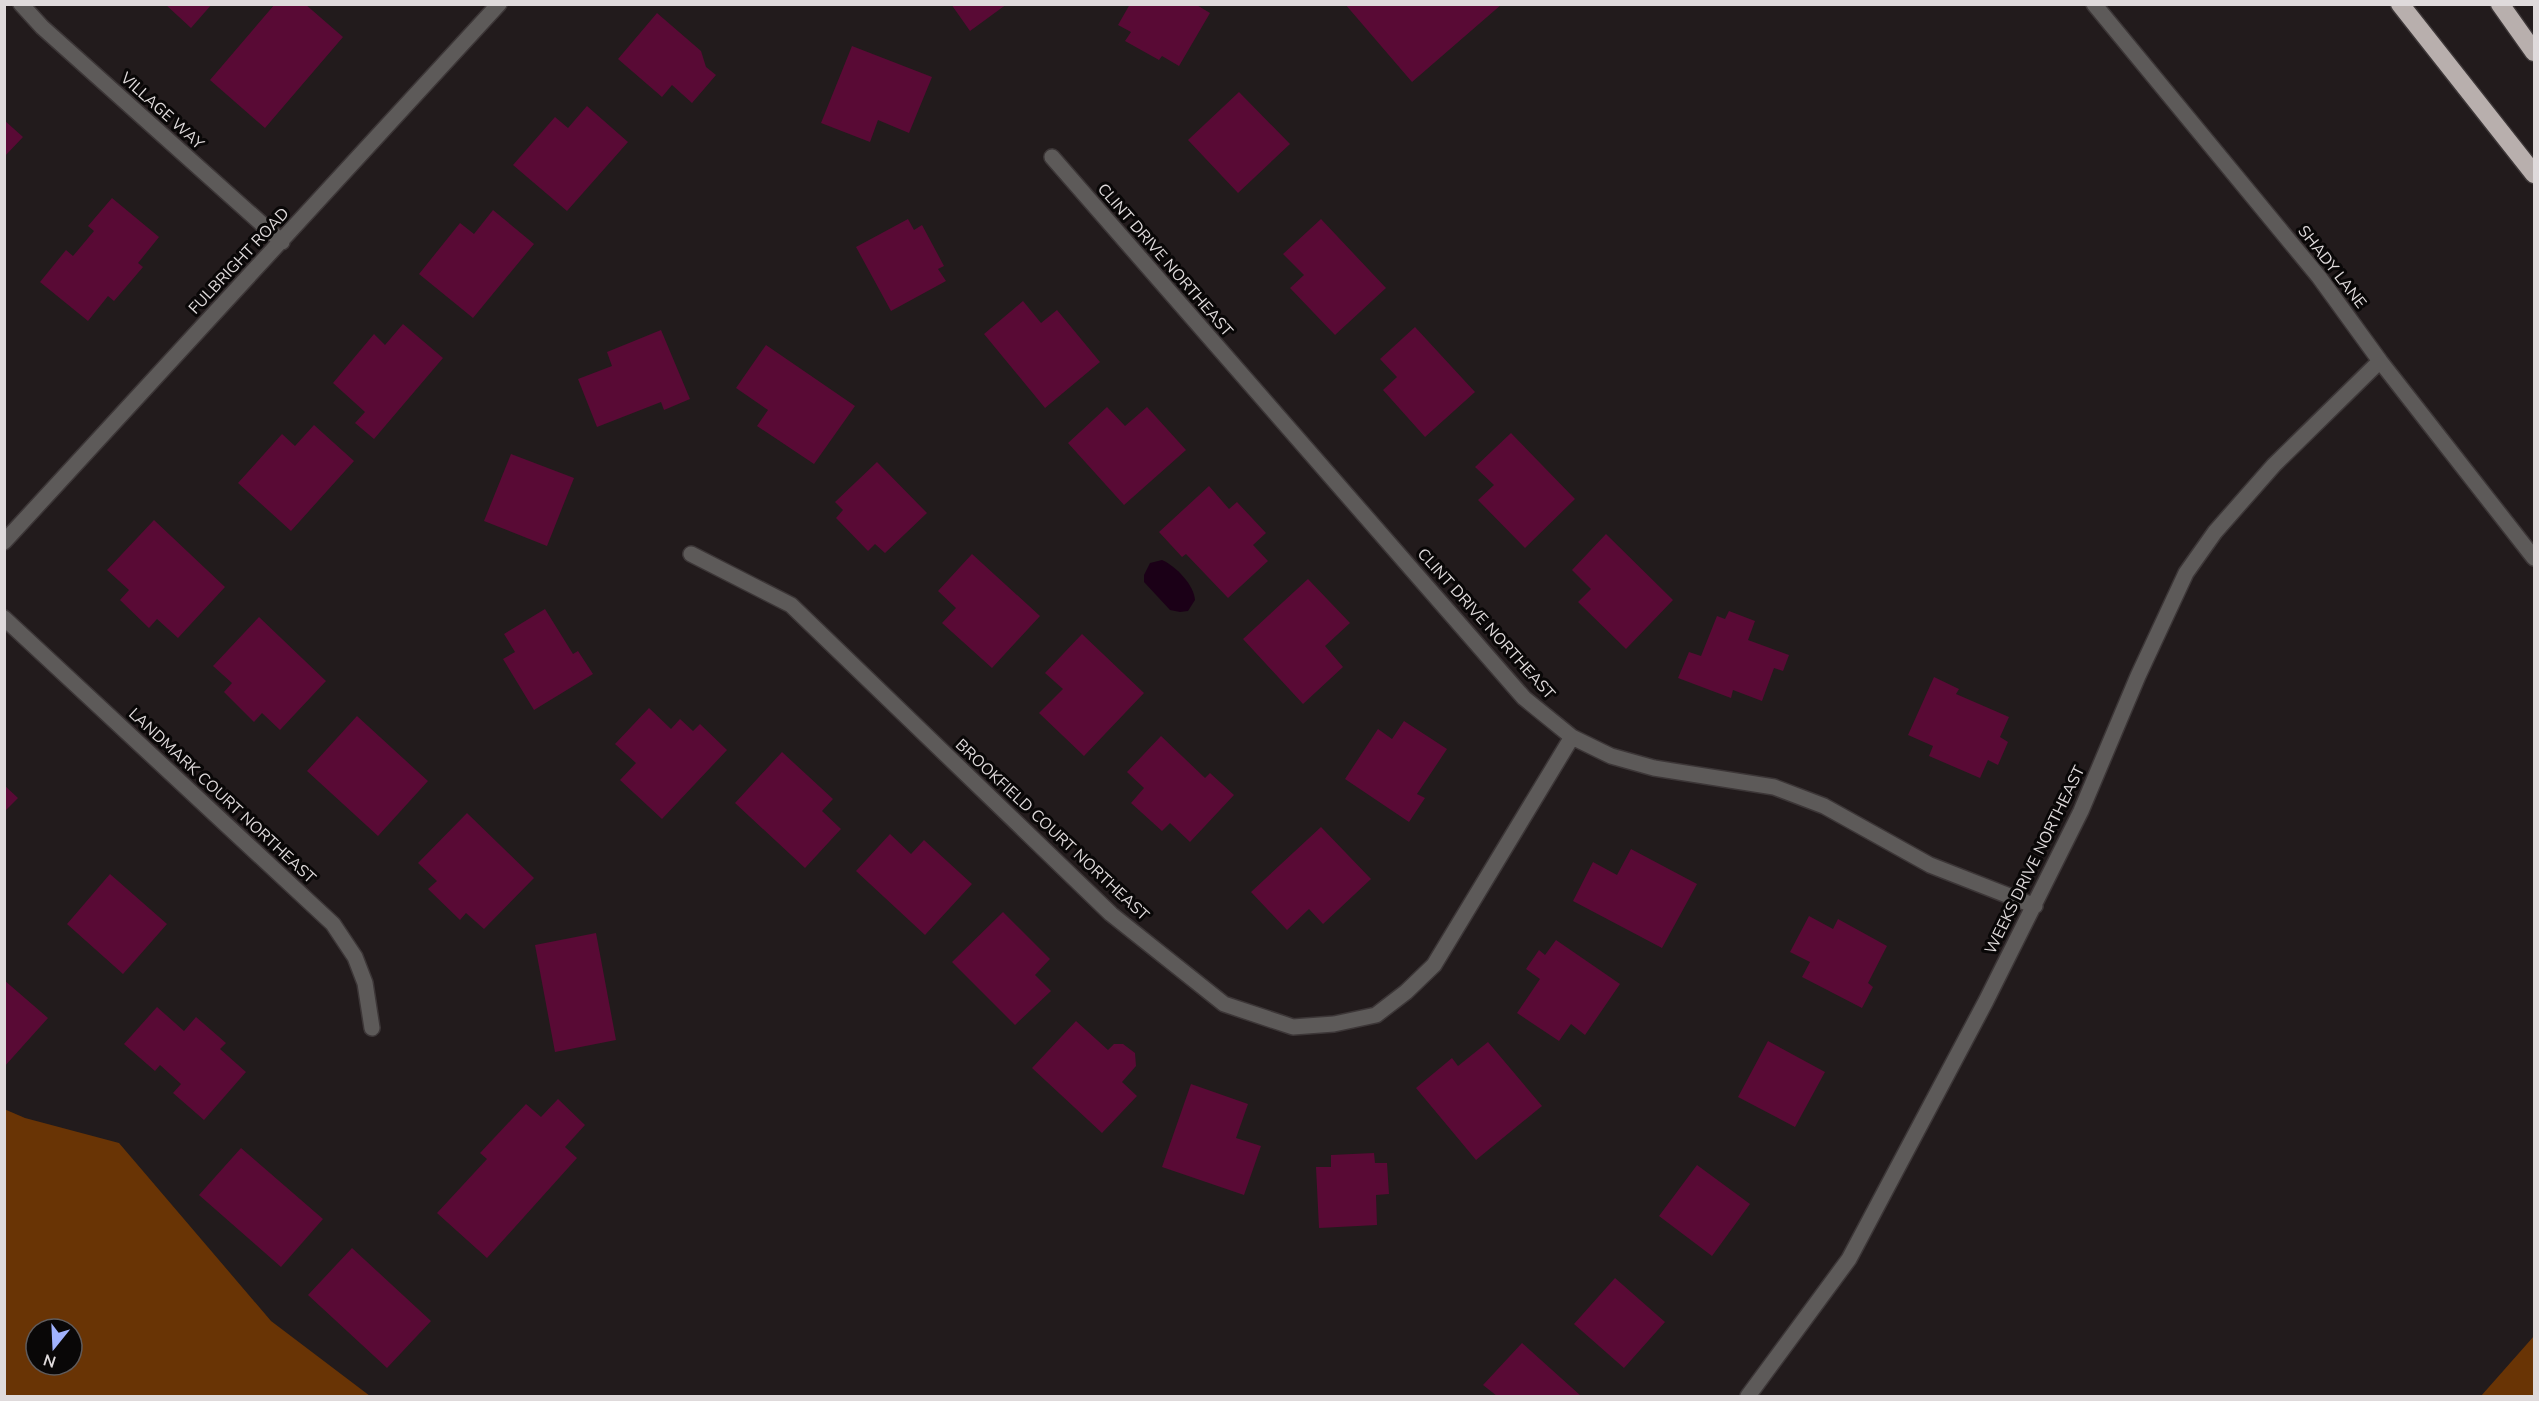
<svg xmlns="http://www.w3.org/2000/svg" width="2539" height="1401" font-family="'Nunito Sans',sans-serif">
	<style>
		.forest { fill: #693405; fill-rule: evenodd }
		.water { fill: #1b0017 }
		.building { fill: #590a35 }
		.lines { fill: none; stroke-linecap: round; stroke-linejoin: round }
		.minor-casing { stroke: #3c3637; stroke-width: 18 }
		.highway-casing { stroke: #3c3637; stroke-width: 21 }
		.minor { stroke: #5d5a59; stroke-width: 15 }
		.highway { stroke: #b8afad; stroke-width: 18 }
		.labels { text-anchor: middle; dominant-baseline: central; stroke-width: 6; stroke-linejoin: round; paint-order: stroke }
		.street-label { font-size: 16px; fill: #dfdadb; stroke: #090707 }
	</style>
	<rect width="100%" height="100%" fill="#221b1c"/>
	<path class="forest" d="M4 1109 25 1118 119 1143 271 1321 370 1396H5ZM36 1329H72V1365H36Z
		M2534 1336V1396H2481Z"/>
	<path class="water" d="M1162 560C1176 566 1194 585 1195 600L1188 611 1180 612 1170 610 1144 582V575L1150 563Z"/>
	<path class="building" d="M165 4H212L191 28Z
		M275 4H305L343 37 265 128 210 80Z
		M951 4H1007L970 31Z
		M1130 4H1195L1210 13 1179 66 1162 56 1159 60 1125 41 1131 32 1118 25Z
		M1345 4H1502L1412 82Z
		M657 13 701 51 706 67 716 75 692 103 672 85 662 97 618 59Z
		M852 46 932 77 909 133 878 120 870 142 821 123Z
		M1239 92 1290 144 1238 193 1188 140Z
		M587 106 628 142 567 211 513 165 555 117 568 128Z
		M4 120 23 137 4 157Z
		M112 198 159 237 138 263 143 267 114 301 108 296 88 321 40 282 66 250 73 256 94 231 88 226Z
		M493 210 534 244 473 318 419 274 460 223 474 234Z
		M908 219 914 230 922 225 944 266 938 269 946 281 891 311 856 247Z
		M1321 219 1386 288 1335 335 1290 288 1304 275 1283 254Z
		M1023 301 1041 323 1057 310 1100 362 1045 408 984 334Z
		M403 324 443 358 374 439 355 423 365 412 333 383 374 334 385 345Z
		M1415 327 1475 392 1425 437 1383 390 1397 377 1380 359Z
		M661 330 690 399 664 410 661 402 597 427 578 379 612 366 607 352Z
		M766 345 855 406 814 464 757 426 768 410 736 388Z
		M1107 407 1125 426 1147 407 1186 450 1124 505 1068 443Z
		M314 425 354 461 291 531 238 483 282 434 295 446Z
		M1511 433 1575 499 1525 548 1478 500 1494 485 1475 467Z
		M511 454 574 478 547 546 484 521Z
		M877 462 927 513 885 553 875 544 868 551 836 518 843 510 835 502Z
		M1209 486 1229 509 1237 502 1266 533 1253 545 1268 561 1228 598 1186 554 1182 557 1159 532Z
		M154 520 225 587 178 638 157 619 149 628 120 600 129 590 107 570Z
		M1606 534 1673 600 1626 649 1578 602 1591 589 1572 570Z
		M972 554 1040 616 992 668 942 623 956 608 938 591Z
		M1308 579 1350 623 1325 646 1343 667 1303 704 1243 639Z
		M545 609 573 654 578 651 593 674 534 710 503 659 515 652 504 634Z
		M1729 611 1755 621 1748 640 1789 655 1783 671 1774 668 1762 701 1733 690 1731 698 1678 678 1689 652 1701 656 1717 616 1725 619Z
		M259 617 326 681 280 730 262 713 254 722 224 692 232 683 213 666Z
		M1082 634 1144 693 1084 756 1039 713 1063 689 1045 673Z
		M1934 677 1959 689 1956 694 2009 717 2000 737 2008 742 1998 765 1988 760 1980 778 1929 756 1933 746 1908 735Z
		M649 708 671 729 680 719 693 731 700 724 727 750 662 819 620 780 636 763 615 744Z
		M357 716 428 781 378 836 307 771Z
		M1404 721 1447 749 1417 794 1425 798 1409 822 1345 779 1378 729 1392 739Z
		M1161 736 1205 778 1210 773 1234 795 1190 842 1170 823 1162 831 1131 803 1144 788 1127 772Z
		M782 752 833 799 822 811 841 829 805 868 735 803Z
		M4 785 18 798 4 812Z
		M467 813 534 878 484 929 466 913 460 920 428 889 437 881 418 863Z
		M1321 827 1371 879 1323 924 1309 909 1287 930 1251 892Z
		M890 834 911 854 924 840 972 884 925 935 856 871Z
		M1631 849 1697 884 1662 948 1573 901 1593 862 1617 875Z
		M110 874 167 924 123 974 67 924Z
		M1003 912 1050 959 1035 975 1051 991 1015 1025 952 962Z
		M1809 916 1833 929 1838 919 1887 946 1868 983 1873 987 1862 1008 1802 977 1810 962 1790 952Z
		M596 933 616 1040 555 1052 535 945Z
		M1556 940 1620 984 1585 1035 1571 1024 1559 1041 1517 1013 1540 979 1526 969 1539 950 1545 955Z
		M4 980 48 1018 4 1067Z
		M157 1007 184 1031 196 1017 226 1043 220 1049 246 1072 204 1120 173 1093 181 1084 160 1065 155 1071 124 1044Z
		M1076 1021 1108 1050 1114 1044H1123L1135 1053 1136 1066 1122 1082 1137 1096 1102 1133 1032 1068Z
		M1768 1041 1825 1072 1795 1127 1738 1097Z
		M1488 1042 1542 1106 1476 1160 1416 1088 1452 1058 1458 1066Z
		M1191 1084 1248 1104 1236 1138 1261 1146 1244 1195 1162 1167Z
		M558 1099 585 1125 565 1147 577 1158 487 1258 437 1213 487 1159 480 1153 526 1104 541 1117Z
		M241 1148 323 1219 281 1267 199 1195Z
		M1374 1153 1375 1163H1387L1389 1194 1376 1195 1377 1225 1319 1228 1316 1167H1331V1155Z
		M1697 1165 1750 1204 1712 1256 1659 1216Z
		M352 1248 431 1321 387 1368 308 1295Z
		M1615 1278 1665 1322 1624 1368 1574 1324Z
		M1522 1343 1581 1396H1497L1483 1385Z"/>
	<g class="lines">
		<g class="minor-casing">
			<path id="minor" d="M21 4 42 27 282 242
				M2094 4 2319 277 2380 361 2534 558
				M1052 157 1524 698 1572 737 1611 756 1654 768 1774 787 1824 806 1930 865 2035 906
				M4 542 499 4
				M691 554 791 605 1111 914 1224 1004 1293 1027 1334 1024 1376 1015 1406 992 1434 965 1572 737
				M4 618 333 924 355 957 365 983 372 1028
				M1748 1396 1849 1259 1986 1001 2081 811 2138 676 2186 573 2215 532 2274 465 2380 361"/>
		</g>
		<g class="highway-casing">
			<path id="highway" d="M2400 4 2534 174
				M2500 4 2534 52"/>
		</g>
		<use href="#minor" class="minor"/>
		<use href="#highway" class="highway"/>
	</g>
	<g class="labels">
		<g class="street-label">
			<text transform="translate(162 111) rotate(42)">VILLAGE WAY</text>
			<text transform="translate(1165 260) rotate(49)">CLINT DRIVE NORTHEAST</text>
			<text transform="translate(239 261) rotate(-47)">FULBRIGHT ROAD</text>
			<text transform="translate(2332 267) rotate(52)">SHADY LANE</text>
			<text transform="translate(1486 624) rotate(48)">CLINT DRIVE NORTHEAST</text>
			<text transform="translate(222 796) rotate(43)">LANDMARK COURT NORTHEAST</text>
			<text transform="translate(1052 830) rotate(43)">BROOKFIELD COURT NORTHEAST</text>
			<text transform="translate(2035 860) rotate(-64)">WEEKS DRIVE NORTHEAST</text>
		</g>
	</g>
	<rect width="2539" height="1401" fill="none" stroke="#dfdadb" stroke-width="12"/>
	<g transform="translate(54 1347) rotate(198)"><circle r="28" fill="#090707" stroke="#5f5b5c" stroke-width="1.5"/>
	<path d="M0-4.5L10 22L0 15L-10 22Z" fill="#a1b2fd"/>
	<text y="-9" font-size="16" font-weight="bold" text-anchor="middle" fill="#dfdadb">N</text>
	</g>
</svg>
